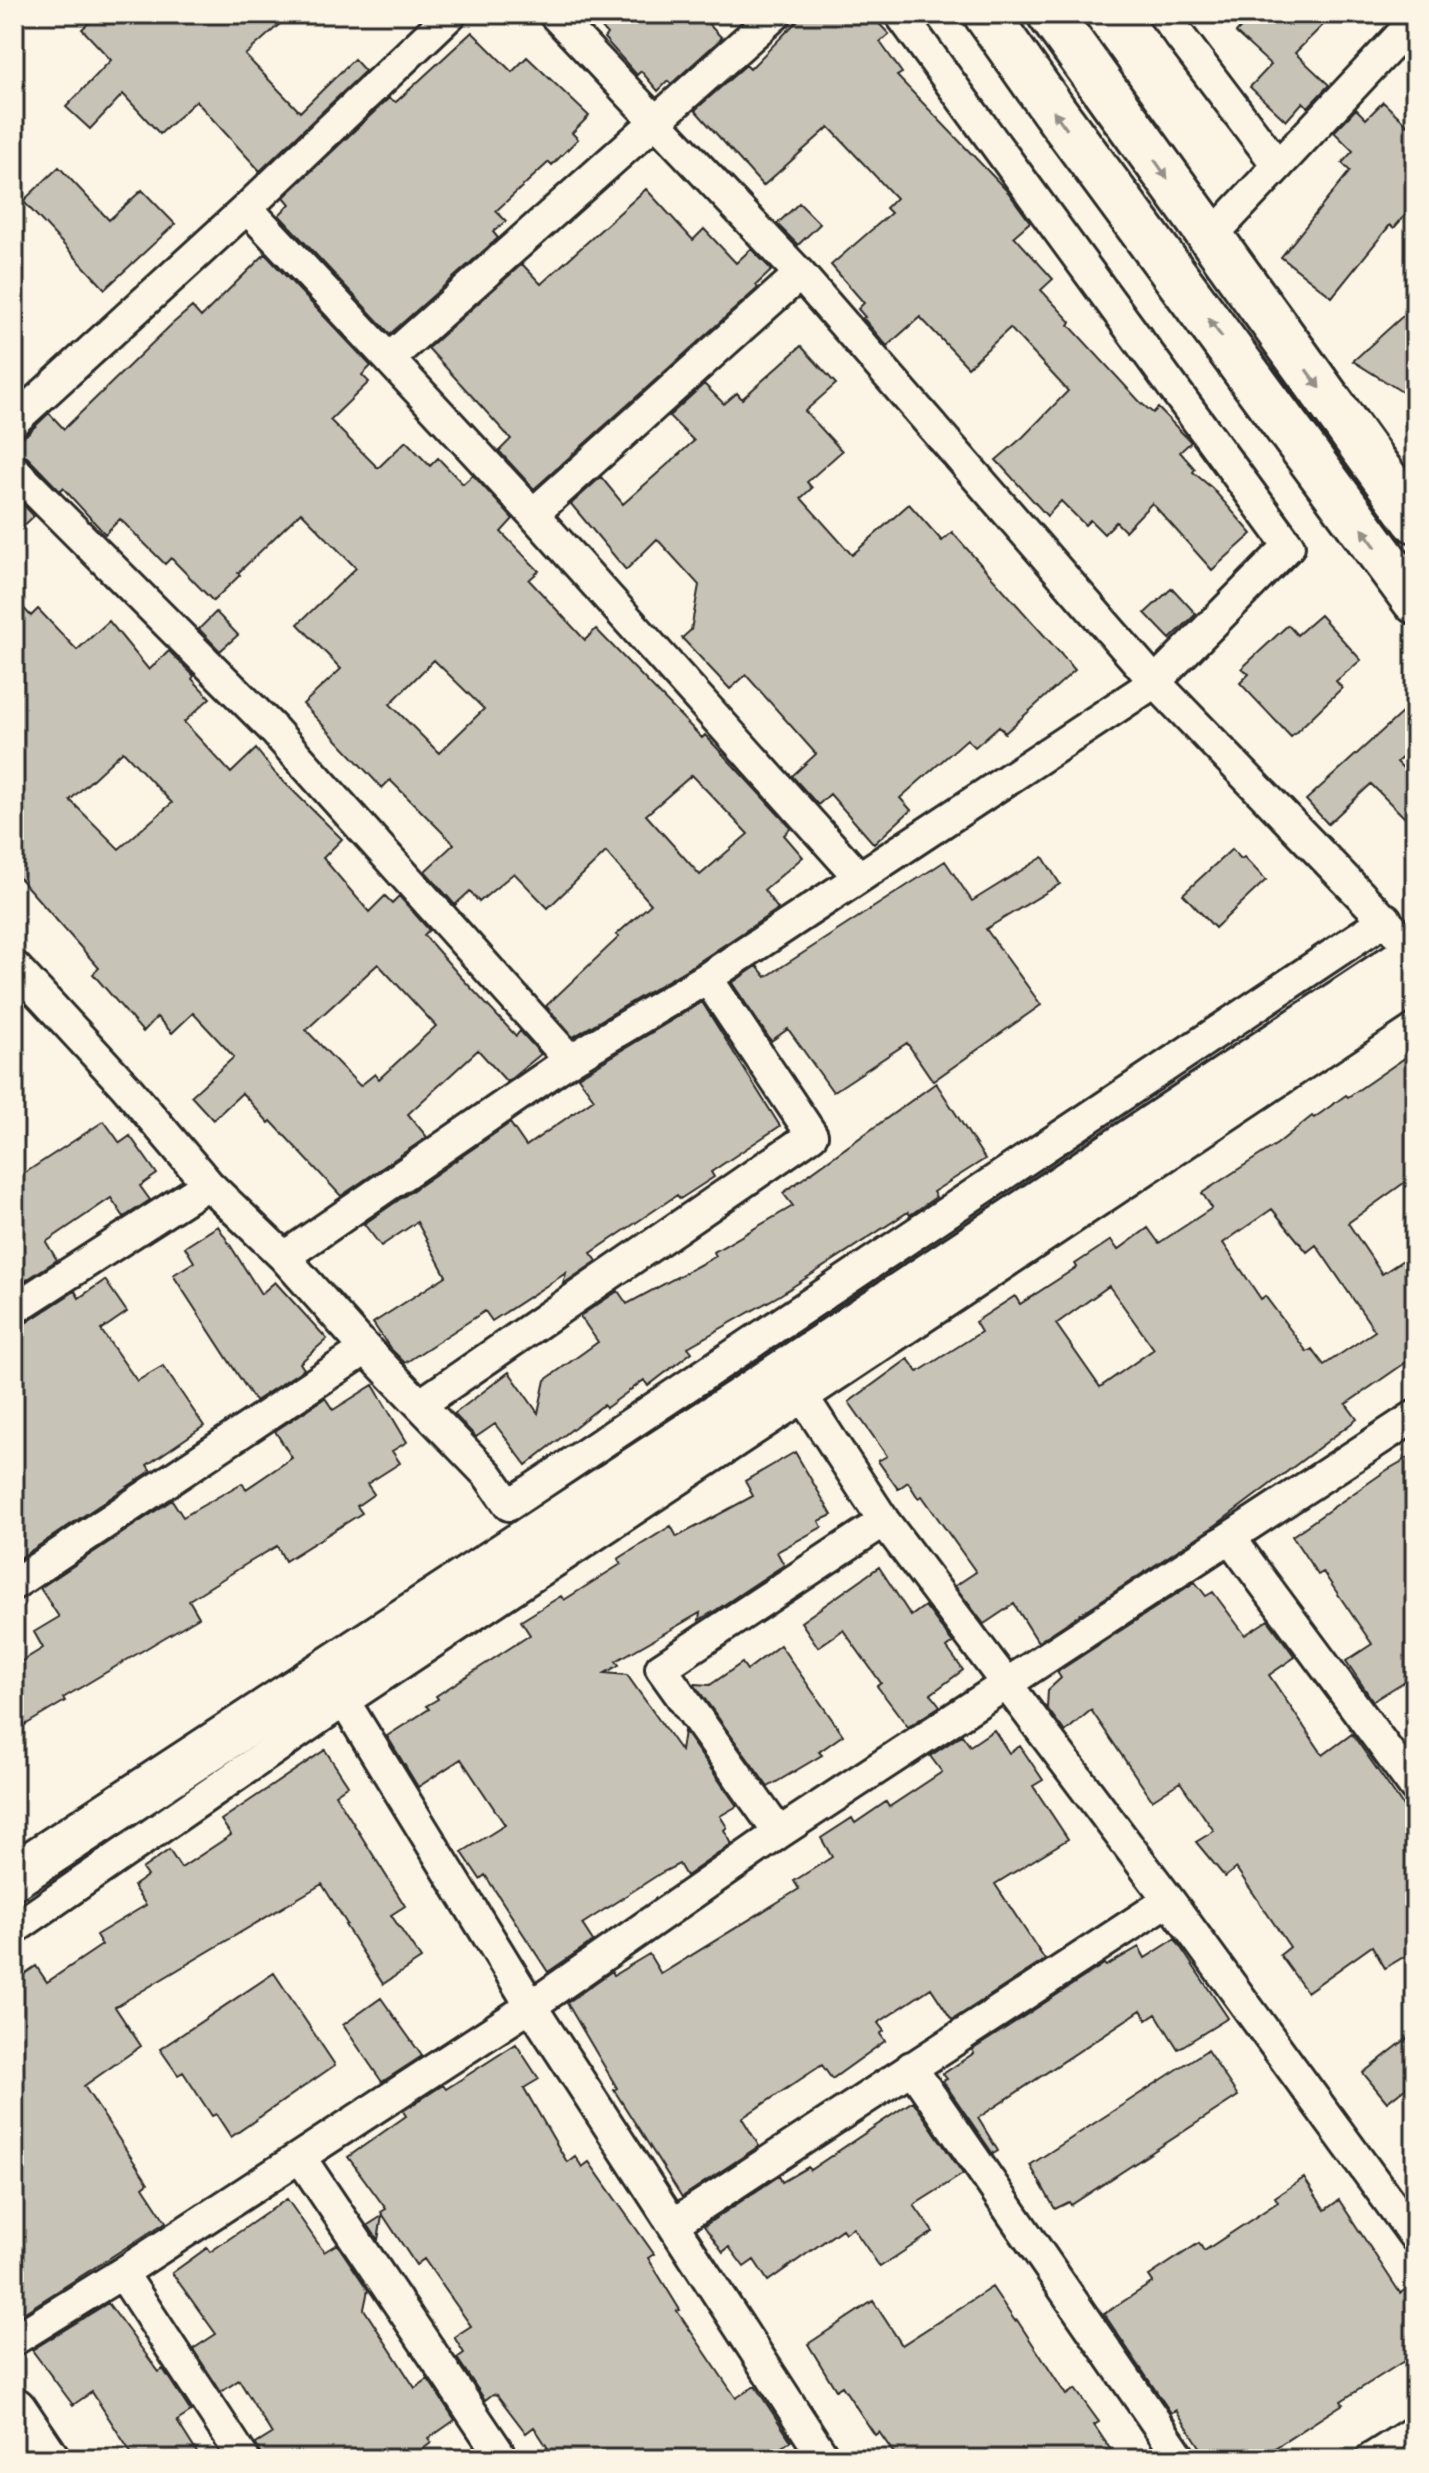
<svg xmlns="http://www.w3.org/2000/svg" width="1429" height="2473" font-family="Caveat,sans-serif">
	<style>
		.building { fill: #c8c3b7; stroke: #2b2b2b; stroke-width: 2; fill-rule: evenodd }
		.lines { fill: none; stroke-linecap: round; stroke-linejoin: round }
		.street-casing { stroke: #2b2b2b; stroke-width: 36 }
		.secondary-casing { stroke: #2b2b2b; stroke-width: 50 }
		.street { stroke: #fcf5e5; stroke-width: 30 }
		.secondary { stroke: #fcf5e5; stroke-width: 44 }
		.oneway { fill: #949088 }
	</style>
	<rect width="100%" height="100%" fill="#fcf5e5"/>
	<filter id="ink" filterUnits="userSpaceOnUse"><feTurbulence type="fractalNoise" baseFrequency=".0125" numOctaves="2"/><feDisplacementMap in="SourceGraphic" scale="16" xChannelSelector="R" yChannelSelector="G"/><feConvolveMatrix kernelMatrix="1 2 1 2 8 2 1 2 1" color-interpolation-filters="sRGB"/></filter>
	<g filter="url(#ink)">
		<path class="building" d="M99 14H291L245 55 300 112 354 59 365 71 260 171 196 101 160 134 123 94 90 129 66 107 111 60 82 29Z
			M590 14H699L722 38 671 84 668 81 658 91 641 71 637 75 604 38 607 34Z
			M804 14H870L889 34 880 42 902 73 897 76 1008 192 1030 222 1014 236 1053 279 1041 290 1071 322 1069 325 1141 403 1153 413 1158 408 1191 442 1180 452 1195 469 1193 472 1212 488 1252 534 1212 570 1152 503 1125 531 1116 522 1104 534 1090 520 1085 525 1061 501 1047 516 996 460 1023 437 1068 391 1010 328 968 367 920 317 887 346 863 318 865 317 858 309 864 303 831 265 891 213 886 208 896 198 829 127 763 186 695 110 746 65 750 69Z
			M1253 14H1334L1295 53 1329 85 1308 107 1303 102 1286 121 1250 87 1271 65 1236 33Z
			M472 32 512 72 527 57 589 116 572 133 578 139 552 165 549 162 496 211 506 221 493 232 498 238 390 334 279 215 290 204 284 197 389 98 396 102Z
			M1383 102 1415 132V204L1394 228 1390 225 1332 297 1281 257 1350 171 1342 163 1353 151 1334 132 1356 109 1366 119Z
			M59 167 109 220 142 190 175 224 105 289 23 201Z
			M646 189 693 240 704 229 736 263 751 249 772 270 756 285 758 288 534 489 499 451 511 439 428 348 522 264 541 284Z
			M799 203 820 224 798 245 777 224Z
			M265 254 371 366 362 375 369 382 330 420 378 468 406 441 430 466 438 458 463 484 473 475 513 519 501 532 539 571 529 580 585 640 596 629 702 738 705 735 791 828 784 835 803 857 764 890 778 909 697 963 573 1037 546 1006 619 937 616 935 651 904 606 852 548 908 514 873 479 902 470 891 455 905 425 871 454 844 390 780 382 788 303 704 341 669 298 624 356 568 301 512 238 573 240 575 213 601 171 558 165 564 120 519 105 534 63 488 60 491 27 457 14 453V438L26 435 49 413 64 429 171 325 192 307 201 317ZM434 660 484 709 439 753 390 704ZM692 775 748 834 700 875 646 815Z
			M1415 305V400L1353 361Z
			M801 346 836 384 805 411 842 451 807 482 812 488 801 498 852 555 909 504 942 541 952 532 1075 670 1005 733 999 726 975 747 967 739 900 798 911 810 874 844 830 794 818 805 792 776 816 754 746 675 730 689 682 638 691 630 699 585 657 539 626 570 571 504 601 477 623 504 694 441 669 416 704 384 724 404 737 393 742 399Z
			M14 495 34 516 14 535Z
			M1172 588 1196 614 1170 639 1145 613Z
			M14 598 31 616 38 609 77 650 109 621 149 670 169 651 194 676 192 679 210 698 184 722 231 773 256 749 275 773 342 839 323 858 369 912 385 896 392 903 399 896 429 930 424 935 459 975 516 1036 520 1031 541 1054 507 1082 478 1050 408 1114 427 1137 341 1196 271 1121 269 1123 242 1093 213 1120 191 1096 234 1057 193 1013 172 1033 157 1017 143 1032 93 974 99 968 14 872ZM123 751 172 803 119 849 70 800ZM378 964 436 1026 379 1079 375 1074 360 1086 306 1030Z
			M216 612 238 635 220 651 199 629Z
			M1320 615 1361 660 1336 681 1342 688 1291 737 1240 683 1249 674 1242 668 1288 625 1297 635Z
			M1415 701V746L1397 762 1415 780V828L1371 784 1328 824 1306 800Z
			M1232 849 1241 859 1244 857 1266 880 1215 928 1183 894Z
			M1043 857 1060 884 986 929 1041 1005 933 1081 907 1043 833 1092 788 1029 771 1041 732 983 757 966 766 977 945 861 972 901Z
			M702 1002 780 1126 711 1172 714 1177 680 1199 677 1195 591 1253 597 1261 563 1284 566 1273 492 1321 485 1311 405 1363 390 1348 373 1323 446 1276 417 1222 381 1246 364 1224 510 1123 526 1146 594 1099 578 1077Z
			M1415 1051V1175L1348 1223 1382 1274 1415 1252V1356L1346 1404 1357 1419 1216 1525 1038 1642 1014 1604 984 1624 955 1586 976 1572 922 1496 918 1498 908 1482 898 1489 878 1461 887 1456 849 1402 908 1359 918 1372 981 1332 975 1322 1015 1296 1020 1304 1077 1267 1075 1264 1111 1240 1118 1250 1148 1228 1159 1243 1212 1208 1202 1193 1277 1144 1312 1116 1314 1118 1346 1095 1348 1097ZM1272 1209 1307 1252 1316 1245 1375 1331 1324 1365 1312 1349 1307 1352 1265 1296 1261 1299 1223 1243ZM1109 1286 1154 1349 1100 1387 1056 1324Z
			M936 1083 985 1159 933 1192 936 1197 910 1215 908 1212 780 1295 688 1347 692 1352 648 1386 644 1380 606 1408 603 1405 526 1465 495 1424 476 1437 454 1414 509 1372 538 1413 545 1380 598 1342 580 1316 618 1291 627 1304 716 1256 714 1252 793 1206 783 1193Z
			M104 1121 120 1143 130 1136 157 1174 140 1186 150 1200 124 1217 111 1198 46 1242 57 1260 14 1288V1180Z
			M218 1226 261 1294 275 1282 327 1339 300 1363 304 1369 255 1401 173 1275 194 1262 185 1247Z
			M105 1280 127 1312 101 1330 137 1381 163 1366 204 1426 147 1465 151 1471 14 1562V1327L24 1324 75 1291 79 1298Z
			M373 1385 407 1442 392 1451 400 1463 367 1484 374 1494 357 1506 362 1513 285 1561 277 1546 248 1563 189 1600 199 1617 63 1698 65 1701 25 1725 14 1708V1666L43 1648 34 1632 59 1617 40 1588 172 1500 183 1517 242 1483 246 1489 292 1458 275 1431 325 1398 333 1410Z
			M795 1452 832 1515 819 1521 822 1527 777 1552 784 1565 716 1610 699 1620 700 1613 616 1661 619 1665 605 1673 627 1675 681 1751 684 1731 737 1806 720 1816 727 1827 724 1830 732 1844 686 1876 679 1864 661 1873 582 1924 593 1941 548 1972 485 1875 480 1879 462 1852 505 1825 461 1759 418 1787 387 1736 429 1709 426 1706 438 1699 436 1696 530 1635 521 1621 561 1596 564 1600 621 1564 618 1559 671 1526 677 1537 753 1496 745 1481Z
			M1415 1454V1675L1373 1701 1346 1661 1372 1644 1323 1572 1318 1575 1292 1536 1387 1470Z
			M879 1567 911 1616 925 1606 953 1643 947 1648 963 1670 931 1694 940 1706 908 1727 877 1686 881 1683 843 1630 818 1647 801 1622Z
			M1195 1582 1206 1596 1213 1592 1245 1635 1268 1620 1295 1657 1269 1675 1323 1755 1352 1734 1415 1823V1950L1385 1968 1372 1946 1307 1992 1280 1955 1290 1947 1236 1868 1225 1877 1196 1842 1214 1831 1180 1782 1152 1800 1091 1710 1065 1732 1047 1708 1048 1690 1061 1678 1057 1672Z
			M780 1645 843 1735 819 1752 822 1755 768 1787 694 1684 710 1685 742 1663 747 1670Z
			M994 1730 1009 1753 1020 1746 1043 1780 1033 1786 1068 1839 995 1884 1045 1960 952 2020 931 1988 878 2023 884 2031 880 2034 885 2041 832 2079 822 2065 742 2118 759 2146 682 2197 614 2090 617 2088 567 2003 612 1971 614 1975 649 1954 661 1974 799 1889 794 1881 832 1857 821 1838 852 1818 855 1823 886 1802 889 1807 942 1772 930 1756 962 1735 970 1746Z
			M325 1750 348 1785 335 1794 405 1906 391 1915 421 1959 383 1984 345 1925 347 1924 322 1884 115 2007 141 2046 84 2086 148 2183 143 2187 166 2222 14 2319V1981L36 1966 47 1982 102 1945 96 1935 146 1905 133 1886 147 1876 142 1869 169 1850 181 1868 231 1835 221 1820Z
			M1175 1939 1228 2018 1178 2049 1156 2014 1147 2020 1141 2010 978 2118 998 2151 993 2154 943 2081 947 2079 943 2074 974 2053 972 2050 1104 1964 1106 1966 1139 1947 1145 1958Z
			M274 1973 335 2065 231 2137 216 2114 212 2116 183 2072 178 2075 160 2049Z
			M381 1998 422 2056 382 2082 343 2025Z
			M1415 2032V2080L1387 2102 1363 2073Z
			M516 2044 539 2079 524 2088 567 2162 575 2156 582 2167 589 2162 654 2254 648 2258 680 2310 677 2311 736 2398 755 2386 791 2441 763 2459H555L534 2427 526 2433 497 2395 493 2394 485 2400 457 2358 464 2353 454 2337 471 2326 424 2259 416 2265 381 2212 386 2209 348 2157 406 2116 403 2111 443 2085 446 2089Z
			M1207 2050 1238 2096 1071 2205 1069 2202 1055 2209 1030 2165Z
			M913 2101 963 2174 914 2205 933 2232 880 2267 853 2228 845 2233 842 2229 768 2281 754 2260 744 2267 729 2247 723 2252 704 2226 779 2176 782 2182 808 2167 810 2170Z
			M1304 2178 1325 2210 1339 2200 1400 2293 1415 2284V2354L1341 2401 1343 2404 1258 2459H1208L1176 2410 1171 2413 1104 2314 1153 2282 1149 2276 1199 2243 1204 2251 1278 2202 1275 2197Z
			M287 2199 324 2252 337 2244 368 2290 364 2309 415 2388 428 2379 455 2420 428 2439 431 2443 409 2459H262L256 2444 272 2434 239 2380 221 2392 193 2349 216 2334 172 2273 207 2248 210 2252Z
			M382 2216 378 2240 368 2225Z
			M992 2287 1015 2321 1017 2320 1066 2395 1075 2389 1099 2422 1094 2425 1117 2459H898L879 2432 875 2435 842 2386 836 2390 808 2344 873 2301 902 2345Z
			M108 2303 159 2372 163 2369 191 2412 177 2421 201 2459H135L92 2392 73 2405 32 2350Z"/>
		<g class="lines">
			<g class="street-casing">
				<path id="street" d="M554 14 800 274 1155 682 1397 933
					M1163 14 1278 166
					M247 208 389 359 776 14
					M1210 238 1415 20
					M389 359 533 514 858 876
					M14 421 247 208 451 14
					M14 470 272 728 570 1060
					M533 514 800 274
					M14 966 125 1086 208 1184 284 1257 366 1349 488 1475 509 1505 1386 919
					M284 1257 570 1060 707 978 1155 682 1289 546 900 14
					M14 1309 208 1184
					M803 1397 1415 990
					M421 1404 812 1135 707 978
					M1231 1539 1415 1788
					M14 1584 366 1349
					M344 1701 803 1397 884 1521 1169 1900 1415 2237
					M779 1833 661 1668 884 1521
					M14 1929 344 1701 531 2006 825 2459
					M911 2067 1181 2459
					M300 2157 503 2459
					M673 2224 1169 1900
					M122 2273 244 2459
					M14 2340 122 2273 531 2006 779 1833 1415 1416
					M1371 2459 1415 2431"/>
			</g>
			<g class="secondary-casing">
				<path id="secondary" d="M986 14 1054 111 1415 601
					M1050 14 1415 520
					M14 1876 792 1367 1415 953
					M14 2410 47 2459"/>
			</g>
			<use href="#street" class="street"/>
			<use href="#secondary" class="secondary"/>
		</g>
		<defs><path id="oneway-solid" d="M-6-.8H1V-3.2L6.5 0L1 3.2V.8H-6Z" transform="scale(2)"/></defs>
		<g class="oneway">
			<use href="#oneway-solid" transform="translate(1060 120) rotate(-126)"/>
			<use href="#oneway-solid" transform="translate(1161 169) rotate(55)"/>
			<use href="#oneway-solid" transform="translate(1215 328) rotate(-127)"/>
			<use href="#oneway-solid" transform="translate(1313 379) rotate(54)"/>
			<use href="#oneway-solid" transform="translate(1369 538) rotate(-126)"/>
		</g>
	</g>
	<rect width="1429" height="2473" fill="none" stroke="#fcf5e5" stroke-width="48"/>
	<rect x="24" y="24" width="1381" height="2425" fill="none" stroke="#2b2b2b" stroke-width="3" filter="url(#ink)"/>
</svg>
